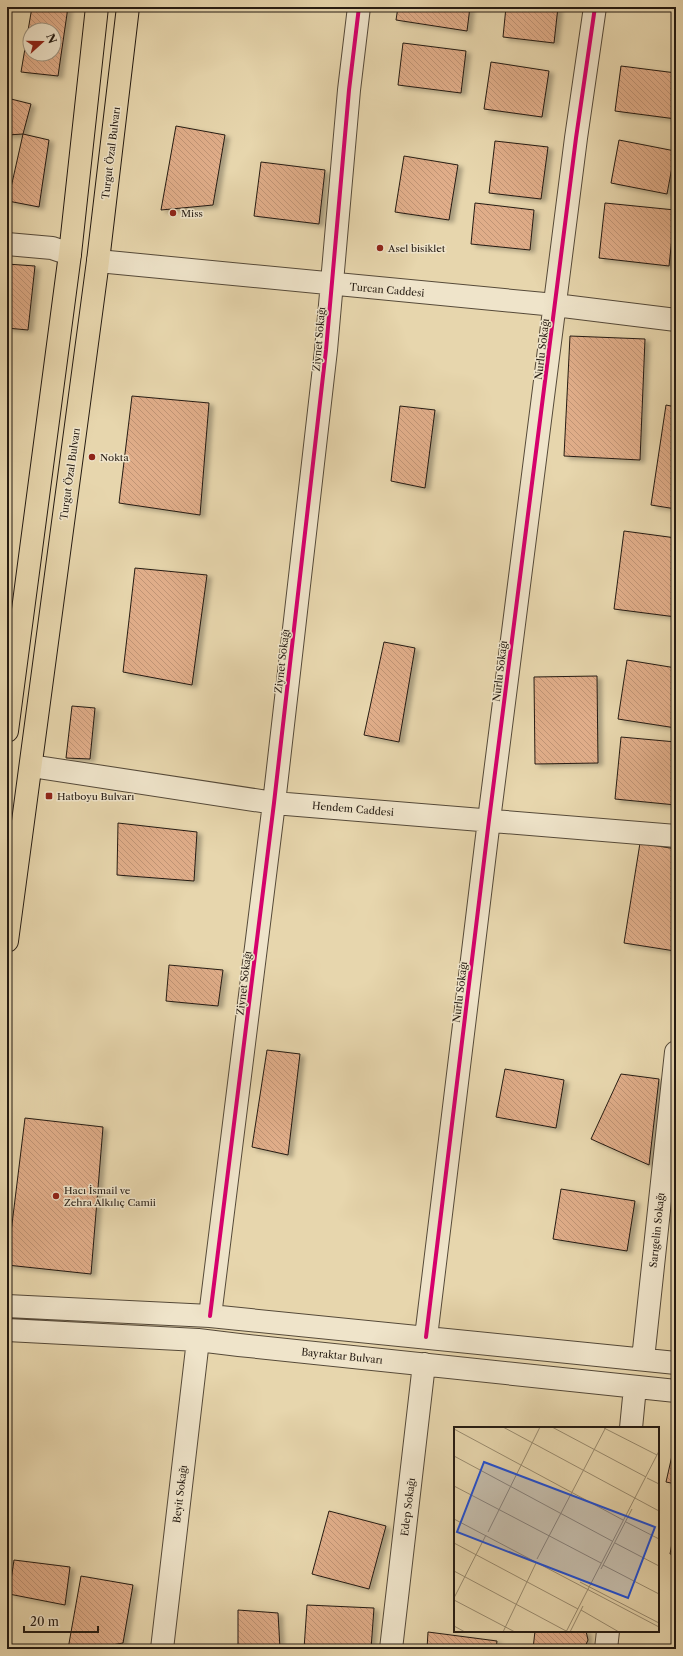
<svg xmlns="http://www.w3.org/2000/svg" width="683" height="1656" font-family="'Libre Caslon Text',serif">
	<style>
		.building { fill: url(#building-back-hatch); stroke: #251b12; fill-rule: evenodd; filter: url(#shadow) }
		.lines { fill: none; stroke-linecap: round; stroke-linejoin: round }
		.minor-casing { stroke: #564a39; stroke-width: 24 }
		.major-casing { stroke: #251b12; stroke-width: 24 }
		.minor { stroke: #efe4ca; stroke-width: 22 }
		.major { stroke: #e7d6ad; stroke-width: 22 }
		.cycleway-casing { stroke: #efe4ca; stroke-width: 6 }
		.cycleway { stroke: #d6006c; stroke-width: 4 }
		.poi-dot { fill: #8f2418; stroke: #efe4ca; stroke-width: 1.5 }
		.labels { text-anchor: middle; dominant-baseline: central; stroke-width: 3; stroke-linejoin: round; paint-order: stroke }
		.street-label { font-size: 10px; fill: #251b12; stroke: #efe4ca }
		.poi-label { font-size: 10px; fill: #251b12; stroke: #efe4ca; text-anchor: start }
		.inset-road { fill: none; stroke: #998b6f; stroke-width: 1 }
		.view { fill: #1d4ed8; fill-opacity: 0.15; stroke: #1d4ed8; stroke-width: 2 }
		.inset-edge { fill: none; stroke: #251b12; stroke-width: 2 }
	</style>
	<defs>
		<pattern id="building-back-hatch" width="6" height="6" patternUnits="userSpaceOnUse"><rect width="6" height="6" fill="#e0ad89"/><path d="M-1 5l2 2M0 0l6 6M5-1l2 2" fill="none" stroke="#c09475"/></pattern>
		<filter id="shadow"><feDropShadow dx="4.5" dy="2.5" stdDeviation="2" flood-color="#0004"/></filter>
	</defs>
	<rect width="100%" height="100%" fill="#e7d6ad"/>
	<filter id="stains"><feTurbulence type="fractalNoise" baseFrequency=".005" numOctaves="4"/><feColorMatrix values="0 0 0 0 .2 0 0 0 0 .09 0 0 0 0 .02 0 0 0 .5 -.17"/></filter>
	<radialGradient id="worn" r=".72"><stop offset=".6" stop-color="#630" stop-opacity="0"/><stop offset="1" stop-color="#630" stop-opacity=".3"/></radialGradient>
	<path class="building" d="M32 7H68L58 76 21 72ZM30 30H54V54H30Z
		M398 7H470L467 31 396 20Z
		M506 7H558L554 43 503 37Z
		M403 43 466 51 461 93 398 85Z
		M491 62 549 71 542 117 484 109Z
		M621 66 676 73V119L615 111Z
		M11 99 31 104 23 134 7 135V117Z
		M176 126 225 135 213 205 161 210Z
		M23 134 49 140 39 207 8 201Z
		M619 140 675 151 667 194 611 183Z
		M495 141 548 147 541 199 489 193Z
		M404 156 458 165 449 220 395 212Z
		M261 162 325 170 319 224 254 216Z
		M475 203 534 210 530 250 471 244Z
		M605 203 675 210 669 266 599 258Z
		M7 264 35 266 28 330 7 328Z
		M570 336 645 339 640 460 564 456Z
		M132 396 209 403 200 515 119 503Z
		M666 405 676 407V509L651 505Z
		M400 406 435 410 425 488 391 481Z
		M624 531 676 538V617L614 609Z
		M135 568 207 575 192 685 123 672Z
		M384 642 415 648 399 742 364 735Z
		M627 660 676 668V728L618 719Z
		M597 676 598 763 535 764 534 677Z
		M72 706 95 708 90 759 66 758Z
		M621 737 676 742V805L615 799Z
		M118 823 197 832 194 881 117 875Z
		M640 843 676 849 675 951 624 943Z
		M169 965 223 970 218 1006 166 1001Z
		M267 1050 300 1054 288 1155 252 1147Z
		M505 1069 564 1080 556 1128 496 1117Z
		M621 1074 659 1079 649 1165 591 1139Z
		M25 1118 103 1127 91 1274 7 1265Z
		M561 1189 635 1201 627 1251 553 1239Z
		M676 1438V1484L666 1482Z
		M329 1511 386 1526 369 1589 312 1574Z
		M676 1522V1555L670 1554Z
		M14 1560 70 1567 65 1605 9 1594Z
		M81 1576 133 1585 123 1643 89 1649H68Z
		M307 1605 374 1608 371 1649H304Z
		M238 1610 278 1613 280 1649H238Z
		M535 1631H586L588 1640 584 1649H533Z
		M428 1632 497 1641 496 1649H427Z"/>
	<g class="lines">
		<g class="minor-casing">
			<path id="minor" d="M7 244 52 248 70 254
				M98 261 555 305 676 320
				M31 766 274 803 676 836
				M7 1306 210 1316 676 1363
				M210 1316 274 803 326 350 349 90 359 7
				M7 1330 198 1340 239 1345 676 1391
				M426 1337 489 820 576 138 595 7
				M643 1359 676 1052
				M631 1428 635 1387
				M162 1649 198 1340
				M391 1649 424 1364
				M606 1649 608 1631"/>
		</g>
		<g class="major-casing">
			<path id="major" d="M7 731 70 254 97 7
				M7 941 98 261 128 7"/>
		</g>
		<use href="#minor" class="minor"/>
		<use href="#major" class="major"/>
		<g class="cycleway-casing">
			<path id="cycleway" d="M210 1316 274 803 326 350 349 90 359 7
				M426 1337 489 820 576 138 595 7"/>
		</g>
		<use href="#cycleway" class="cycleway"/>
	</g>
	<g class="poi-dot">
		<circle cx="173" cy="213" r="4"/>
		<circle cx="380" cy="248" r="4"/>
		<circle cx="92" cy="457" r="4"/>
		<rect x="45" y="792" width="8" height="8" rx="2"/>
		<circle cx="56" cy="1196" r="4"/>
	</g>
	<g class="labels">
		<g class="street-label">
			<text transform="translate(111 153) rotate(-83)">Turgut Özal Bulvarı</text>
			<text transform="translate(387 290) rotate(5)">Turcan Caddesi</text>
			<text transform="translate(319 339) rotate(-85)">Ziynet Sokağı</text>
			<text transform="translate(542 349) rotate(-83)">Nurlu Sokağı</text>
			<text transform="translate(70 474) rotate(-82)">Turgut Özal Bulvarı</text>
			<text transform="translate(282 661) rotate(-83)">Ziynet Sokağı</text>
			<text transform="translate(500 671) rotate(-83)">Nurlu Sokağı</text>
			<text transform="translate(353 809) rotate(5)">Hendem Caddesi</text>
			<text transform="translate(244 983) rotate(-83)">Ziynet Sokağı</text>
			<text transform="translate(460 992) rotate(-83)">Nurlu Sokağı</text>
			<text transform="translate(657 1230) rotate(-84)">Sarıgelin Sokağı</text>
			<text transform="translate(342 1356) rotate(6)">Bayraktar Bulvarı</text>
			<text transform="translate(180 1494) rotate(-83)">Beyit Sokağı</text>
			<text transform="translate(408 1507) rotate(-83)">Edep Sokağı</text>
		</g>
		<g class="poi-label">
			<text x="181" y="213">Miss</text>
			<text x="388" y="248">Asel bisiklet</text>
			<text x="100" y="457">Nokta</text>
			<text x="57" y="796">Hatboyu Bulvarı</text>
			<text x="64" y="1190">Hacı İsmail ve<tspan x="64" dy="12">Zehra Alkılıç Camii</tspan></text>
		</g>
	</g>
	<g transform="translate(454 1427)">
		<rect width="205" height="205" fill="#e7d6ad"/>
		<path class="inset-road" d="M49 0 205 84M98 0 192 50M150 1 203 28M0 2 169 93M0 29 158 114M193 51 205 57M0 59 147 136M0 92 205 200M172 95 205 112M34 105 86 0M0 116 124 182M161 116 205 139M83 132 152 0M149 138 205 167M147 142 178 82M0 144 114 205M126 155 205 196M0 171 32 108M0 173 61 205M127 183 165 205M0 199 11 205M49 205 82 136M112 205 205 24M116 205 129 179"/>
		<path class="view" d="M30 35 201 100 174 171 3 105Z"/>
		<rect width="205" height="205" class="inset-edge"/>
	</g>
	<rect width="683" height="1656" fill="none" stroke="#e7d6ad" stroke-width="24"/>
	<rect x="8" y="8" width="667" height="1640" fill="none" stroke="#251b12" stroke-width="2"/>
	<rect x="12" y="12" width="659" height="1632" fill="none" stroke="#251b12"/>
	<g transform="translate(42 42) rotate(69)"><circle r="19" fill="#efe4ca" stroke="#9e9480"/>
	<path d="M0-3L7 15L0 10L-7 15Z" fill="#8f2418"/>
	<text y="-6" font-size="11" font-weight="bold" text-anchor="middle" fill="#251b12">N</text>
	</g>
	<path d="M24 1626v6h74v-6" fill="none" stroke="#251b12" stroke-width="2"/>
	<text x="30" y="1626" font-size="12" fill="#251b12" stroke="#efe4ca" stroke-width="3" paint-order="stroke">20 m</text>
	<rect width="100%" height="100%" filter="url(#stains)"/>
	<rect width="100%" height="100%" fill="url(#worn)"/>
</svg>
